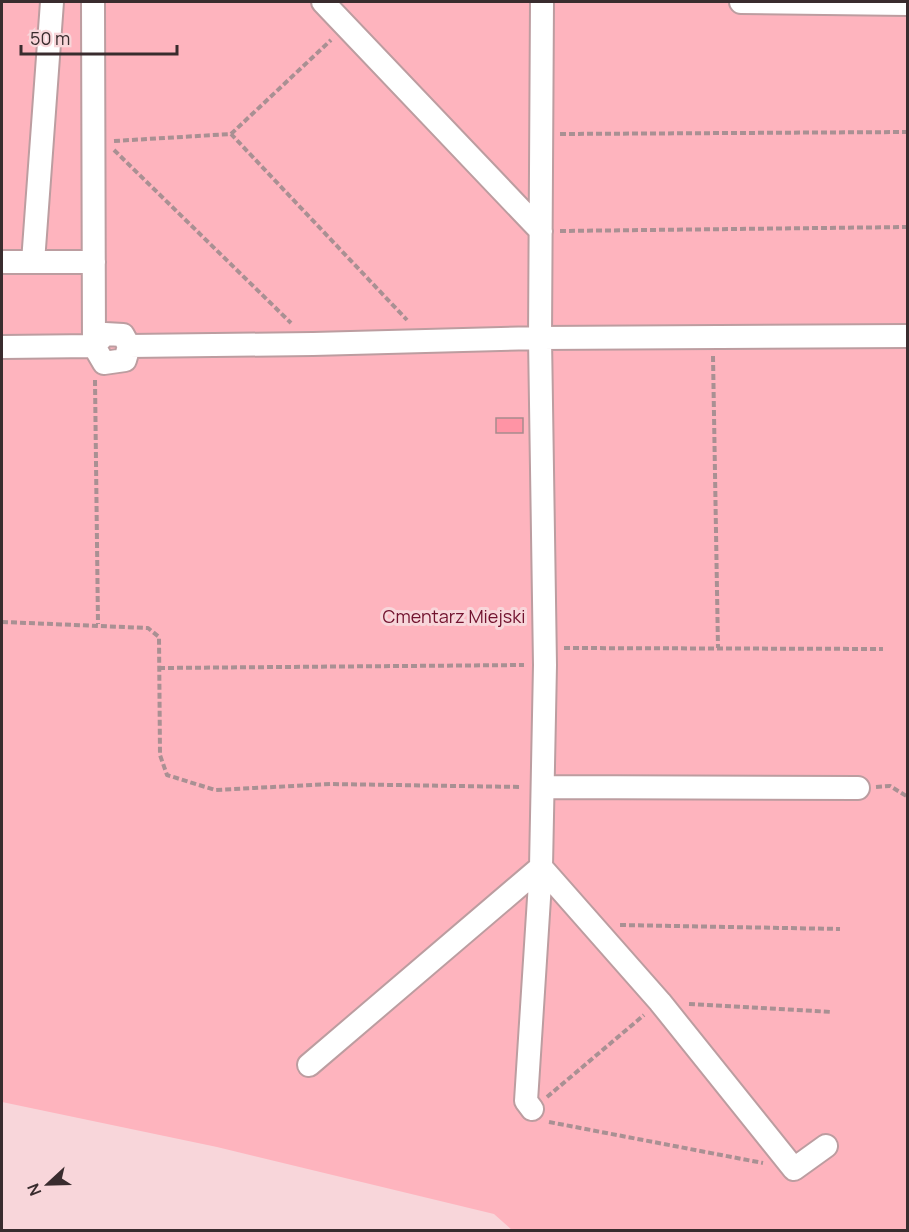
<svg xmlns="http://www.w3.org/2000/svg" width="909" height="1232" font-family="Manrope,sans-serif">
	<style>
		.green { fill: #feb4be }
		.building { fill: #ff94a5; stroke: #a88a8d; stroke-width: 1.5 }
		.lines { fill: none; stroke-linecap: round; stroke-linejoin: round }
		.street-casing { stroke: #bc9da0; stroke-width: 26 }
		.path { stroke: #a99093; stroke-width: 4; stroke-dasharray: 6 3; stroke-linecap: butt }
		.street { stroke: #fff; stroke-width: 22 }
		.labels { text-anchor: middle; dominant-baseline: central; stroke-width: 6; stroke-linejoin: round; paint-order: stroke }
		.park-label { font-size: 18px; fill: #71122e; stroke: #f8d6da }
	</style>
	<rect width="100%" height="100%" fill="#f8d6da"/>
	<path class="green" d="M2 2H907V1230H512L494 1214 217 1147 2 1102Z"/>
	<path class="building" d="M496 418H523V433H496Z"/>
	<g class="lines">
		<g class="street-casing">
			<path id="street" d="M93 2 94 346 104 363 125 360 129 346
				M323 2 541 231
				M741 2 908 4
				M4 262H94
				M33 262 52 2
				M2 347 94 346 105 334 123 335 129 346 313 344 540 338 908 336
				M543 787 858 788
				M309 1065 541 867 660 1002 794 1169 826 1146
				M532 1109 526 1101 541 867 545 665 540 338 542 2"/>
		</g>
		<path class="path" d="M231 134 331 40
			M560 134 908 132
			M114 141 231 134 407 320
			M114 150 291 323
			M560 231 908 227
			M713 356 718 648
			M95 380 98 624
			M2 622 148 628 159 637 160 755 167 775 215 790 331 784 521 787
			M564 648 883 649
			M159 668 524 665
			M876 787 890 786 908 797
			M620 925 840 929
			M689 1004 832 1012
			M547 1097 644 1015
			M549 1122 763 1163"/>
		<use href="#street" class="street"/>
	</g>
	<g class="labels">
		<g class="park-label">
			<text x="454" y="616">Cmentarz Miejski</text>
		</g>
	</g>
	<rect width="909" height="1232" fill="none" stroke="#392c2e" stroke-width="6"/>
	<g transform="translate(48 1184) rotate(248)" stroke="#f8d6da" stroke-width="4.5" paint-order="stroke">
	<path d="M0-4.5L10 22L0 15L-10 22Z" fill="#392c2e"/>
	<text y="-9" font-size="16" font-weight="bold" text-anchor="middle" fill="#392c2e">N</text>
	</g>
	<path d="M21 45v9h156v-9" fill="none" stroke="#392c2e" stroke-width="3"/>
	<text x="30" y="45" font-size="18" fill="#392c2e" stroke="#f8d6da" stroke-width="4.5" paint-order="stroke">50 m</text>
</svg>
